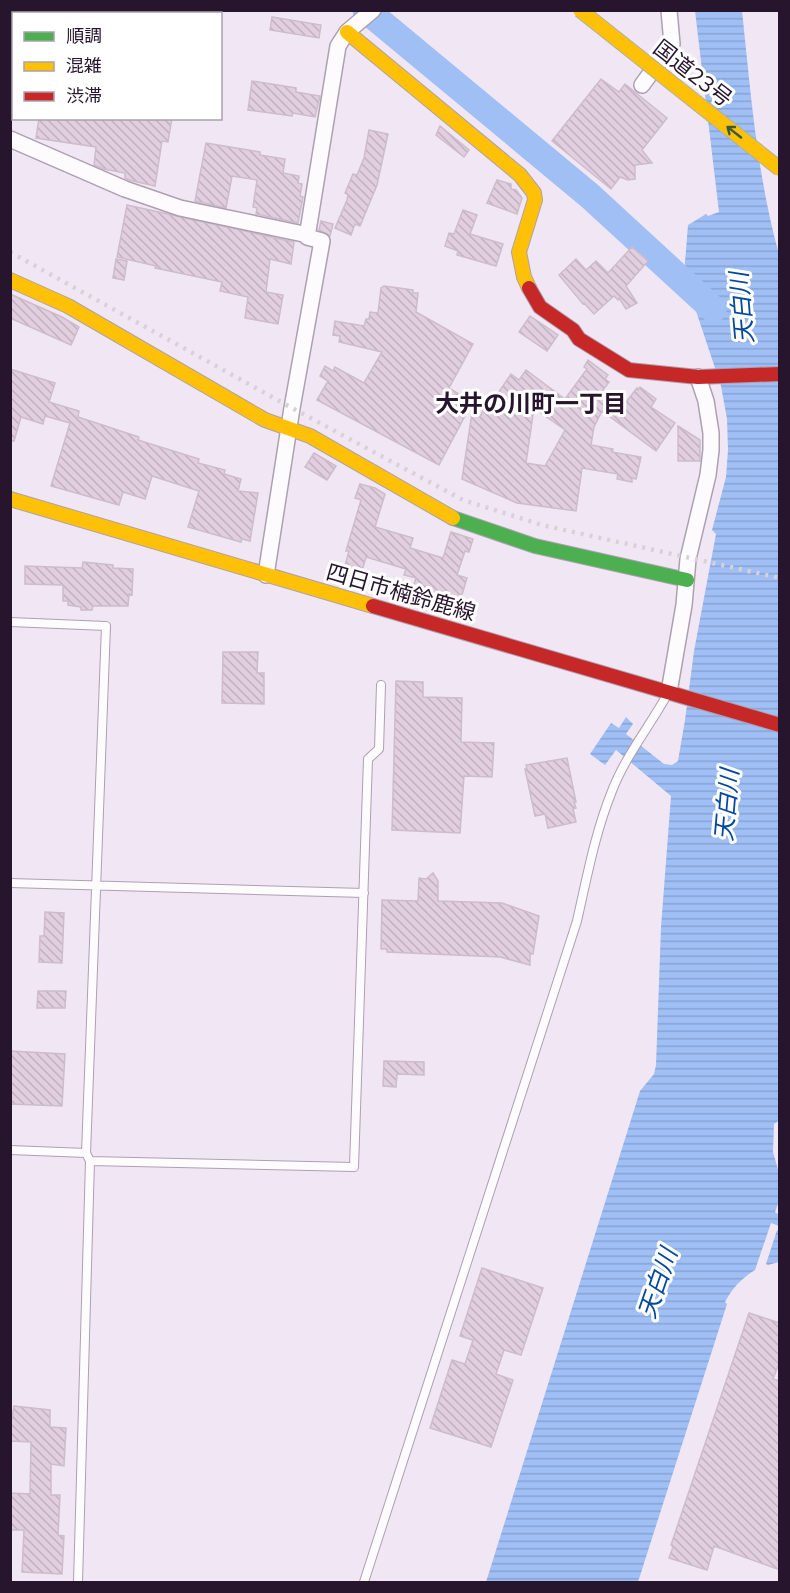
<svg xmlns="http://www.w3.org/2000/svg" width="790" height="1593" font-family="Mulish,'Noto Sans JP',sans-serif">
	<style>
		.water { fill: url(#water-rules) }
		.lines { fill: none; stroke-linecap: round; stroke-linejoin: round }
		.river { stroke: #9fbff5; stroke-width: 27 }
		.building { fill: url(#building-back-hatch); stroke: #cdbccb; stroke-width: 1.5; fill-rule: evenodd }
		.lane-casing { stroke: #ada0b1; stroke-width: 10 }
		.street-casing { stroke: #ada0b1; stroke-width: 18 }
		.fast-casing { stroke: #ada0b1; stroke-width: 16 }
		.slow-casing { stroke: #ada0b1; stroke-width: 16 }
		.jam-casing { stroke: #ada0b1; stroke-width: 16 }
		.lane { stroke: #fdfbfd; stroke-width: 8 }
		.street { stroke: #fdfbfd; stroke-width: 15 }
		.fast { stroke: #4caf50; stroke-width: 14 }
		.slow { stroke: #ffc107; stroke-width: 14 }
		.jam { stroke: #c62828; stroke-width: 14 }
		.rail { stroke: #d6d2d7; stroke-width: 4.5; stroke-dasharray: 3 6; stroke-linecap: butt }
		.slow-bridge-casing { stroke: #adaeac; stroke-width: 16; stroke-linecap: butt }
		.slow-bridge { stroke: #ffc107; stroke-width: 14 }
		.oneway { stroke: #385a3d }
		.labels { text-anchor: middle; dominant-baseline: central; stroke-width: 6; stroke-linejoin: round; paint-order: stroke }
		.street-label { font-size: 22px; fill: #27152d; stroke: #fff }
		.water-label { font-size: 24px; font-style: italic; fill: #06499c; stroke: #fff }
		.neighbourhood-label { font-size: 24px; font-weight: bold; fill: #27152d; stroke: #fff }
	</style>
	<defs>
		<pattern id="water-rules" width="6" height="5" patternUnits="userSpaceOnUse" patternTransform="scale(1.5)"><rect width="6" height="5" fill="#9fbff5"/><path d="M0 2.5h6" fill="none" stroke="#89a3d2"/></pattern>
		<pattern id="building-back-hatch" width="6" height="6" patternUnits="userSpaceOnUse" patternTransform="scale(1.5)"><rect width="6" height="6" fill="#e1cfdf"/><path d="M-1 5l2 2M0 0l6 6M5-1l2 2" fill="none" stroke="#c1b1c0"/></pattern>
	</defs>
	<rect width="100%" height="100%" fill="#f1e7f4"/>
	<path class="water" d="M695 11H742C751 94 757 177 780 258V1120L774 1124 773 1152 779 1173V1201L775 1212 779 1215V1226L771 1223 755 1270C741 1279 733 1287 725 1302L727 1304 638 1582H486L640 1091 654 1074 656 1065 661 927 671 796 616 750 605 765 590 754 611 723 619 728 626 717 633 724 626 734 664 764 672 765 678 761 685 720 694 651 716 534 712 530 726 477 728 450 727 419 721 386 684 275 688 225 706 214 708 216 719 212Z
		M777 1230 779 1231V1262L768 1265 766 1264Z"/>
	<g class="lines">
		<path class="river" d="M366 10 590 196 713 309"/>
	</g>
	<path class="building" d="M272 17 321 25 319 38 270 30Z
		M601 79 619 92 625 84 667 118 642 150 652 163 635 165V179L628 180 620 177 611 189 552 141Z
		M252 81 296 88V92L320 96 315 117 293 113 292 116 248 110Z
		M39 118H172L168 142 162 141 155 186 129 180 125 178V173L104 169 94 165 96 147 36 138Z
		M440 126 469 150 464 157 436 135Z
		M369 130 388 134 377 185 360 226 355 224 351 235 335 228 347 200 348 195 345 193 348 186 353 174 357 175 364 158Z
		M206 143 260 152V155L285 159 283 173 299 176 298 183 302 184 300 196 303 197 298 223 256 214 257 208 253 207 257 180 232 176 226 208 195 201Z
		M497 180 511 184V189L516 190 522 198 517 214 487 203Z
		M127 205 294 242 291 264 270 259 266 292 283 295 278 324 245 318 248 297 220 291 222 282 155 268 156 266 117 257Z
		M463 210 477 215 470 234 503 244 496 266 457 255 458 251 445 246 449 233 454 234Z
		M321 221 333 224 330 236 319 230Z
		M632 247 648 261 626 286 637 303 626 309 619 298 618 300 614 296 594 314 584 303 583 304 559 275 576 259 586 270 596 261 608 273Z
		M116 259 127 261 124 280 113 278Z
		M384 286 413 290V293H418L416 312 473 344 449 388 462 396 454 410 467 412 439 465 317 400 328 381 320 376 325 366 333 371 335 367 364 383 382 352 339 342 340 336 333 335 335 321 364 326 366 319H369L370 312 378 313 381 288Z
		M10 294 62 317 79 327 71 345 10 318Z
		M530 316 558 335 547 351 519 332Z
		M588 360 608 375 605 379 609 382 603 390 623 406 637 388 638 390 640 387 656 399 651 407 675 423 656 451 602 411 594 427 591 445 613 449 612 452 641 457 636 479 632 478V482L617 479 618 474 582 468 576 511 517 503 462 479 472 413 481 415 488 400 492 402 511 374 519 380 526 370 565 399 587 369 584 367ZM534 408 565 430 545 466 526 463Z
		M10 369 55 383 49 402 79 411 78 417 139 437 138 440 199 459 198 463 225 470 224 474 241 479 238 491 258 493 250 541 242 539 241 542 188 527 199 491 152 476 145 499 123 492 119 505 51 486 70 423 45 416 43 424 21 417 14 441H10Z
		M678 426 700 440V461H678Z
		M314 453 336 466 327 480 305 467Z
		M360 484 375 488 385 494 375 527 413 538 410 548 443 558 451 532 473 539 469 552 465 551 457 575 467 578 458 608 411 594 416 578 404 575 406 569 366 557 360 578 343 573 349 551H346L361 500 355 498Z
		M83 562 113 565V568L133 569 132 595 129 594 128 606H93L92 610H81V607L68 605V601H63V585L25 584V566L82 568Z
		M223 652H258L257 673H264V704L222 703Z
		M396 681 423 682V697L462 698 461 742 494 743 492 777 464 776 460 833 392 830Z
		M567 758 576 802H574L576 808 573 809 576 822 548 828 545 814 535 816 525 769H527L526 765Z
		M433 873 438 881V901L502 903 539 916 533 954H530V965L500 957 387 952V949H381L382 900 418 901 419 878 426 879Z
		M45 912 64 913 62 963 39 962 40 936H44Z
		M38 991H66L65 1008H37Z
		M10 1051 65 1054 62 1106 10 1104Z
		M384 1061 424 1062V1075L397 1074 396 1087 383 1086Z
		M482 1268 543 1288 521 1355 504 1350 496 1374 513 1380 491 1447 430 1428 452 1360 465 1364 473 1340 460 1336Z
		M749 1313 780 1323V1361L773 1379 780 1381V1570L714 1546 707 1570 669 1558 673 1547 671 1545Z
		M14 1406 50 1410V1427L66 1428 64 1466 51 1464V1495H60L58 1535 64 1536 62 1574 22 1572 24 1530H10V1493L30 1494 31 1442 10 1441V1419H12Z"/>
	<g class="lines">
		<g class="lane-casing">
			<path id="lane" d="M10 622 106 626 86 1153 90 1161 78 1582
				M10 883 364 893
				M10 1150 86 1153
				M90 1161 354 1167 368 759 379 749 381 685
				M364 1582 577 921C587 877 595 833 612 791 625 757 649 727 667 695"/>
		</g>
		<g class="street-casing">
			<path id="street" d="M642 85 672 44 669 10
				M10 139 125 189 180 208 308 235
				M266 575 292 408 322 241 307 237 338 46 347 32 373 10
				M669 692 684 605 688 559 708 475 711 450V433L706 401 698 377"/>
		</g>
		<g class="fast-casing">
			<path id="fast" d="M453 518 535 546 687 580"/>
		</g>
		<g class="slow-casing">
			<path id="slow" d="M347 32 520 175 534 193 535 200 519 252 524 277 529 288
				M10 280 68 306 265 420 310 436 453 518
				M10 499 373 606"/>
		</g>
		<g class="jam-casing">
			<path id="jam" d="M529 288 540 307 573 330 579 339 629 370 698 377 780 374
				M373 606 780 725"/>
		</g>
		<use href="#lane" class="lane"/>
		<use href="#street" class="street"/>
		<use href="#fast" class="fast"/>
		<use href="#slow" class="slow"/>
		<use href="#jam" class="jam"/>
		<path class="rail" d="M10 252 292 408 463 500 542 525 780 578"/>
		<g class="slow-bridge-casing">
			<path id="slow-bridge" d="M580 10 780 169"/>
		</g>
		<use href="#slow-bridge" class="slow-bridge"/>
	</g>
	<defs><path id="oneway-shaft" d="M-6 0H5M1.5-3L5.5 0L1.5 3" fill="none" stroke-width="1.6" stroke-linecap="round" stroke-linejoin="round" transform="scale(1.5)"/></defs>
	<use class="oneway" href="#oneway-shaft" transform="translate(734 132) rotate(-142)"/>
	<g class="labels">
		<g class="street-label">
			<text transform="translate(693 73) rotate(38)">国道23号</text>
			<text transform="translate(401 592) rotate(16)">四日市楠鈴鹿線</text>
		</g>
		<g class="water-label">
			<text transform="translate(741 308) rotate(-95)">天白川</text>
			<text transform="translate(726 805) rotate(-85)">天白川</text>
			<text transform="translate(657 1283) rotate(-71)">天白川</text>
		</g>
		<g class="neighbourhood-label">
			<text x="531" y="403">大井の川町一丁目</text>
		</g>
	</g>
	<rect width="790" height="1593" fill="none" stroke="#27152d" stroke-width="24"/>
	<rect x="12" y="12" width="210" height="108" fill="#ffffff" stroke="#a9a1ab" stroke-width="1.5"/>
	<rect x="24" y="32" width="30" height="9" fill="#4caf50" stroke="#a9a1ab" stroke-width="1.5"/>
	<text x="66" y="42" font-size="18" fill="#27152d">順調</text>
	<rect x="24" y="62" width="30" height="9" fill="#ffc107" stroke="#a9a1ab" stroke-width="1.5"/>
	<text x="66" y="72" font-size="18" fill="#27152d">混雑</text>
	<rect x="24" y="92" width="30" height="9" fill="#c62828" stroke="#a9a1ab" stroke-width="1.5"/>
	<text x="66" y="102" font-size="18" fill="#27152d">渋滞</text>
</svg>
